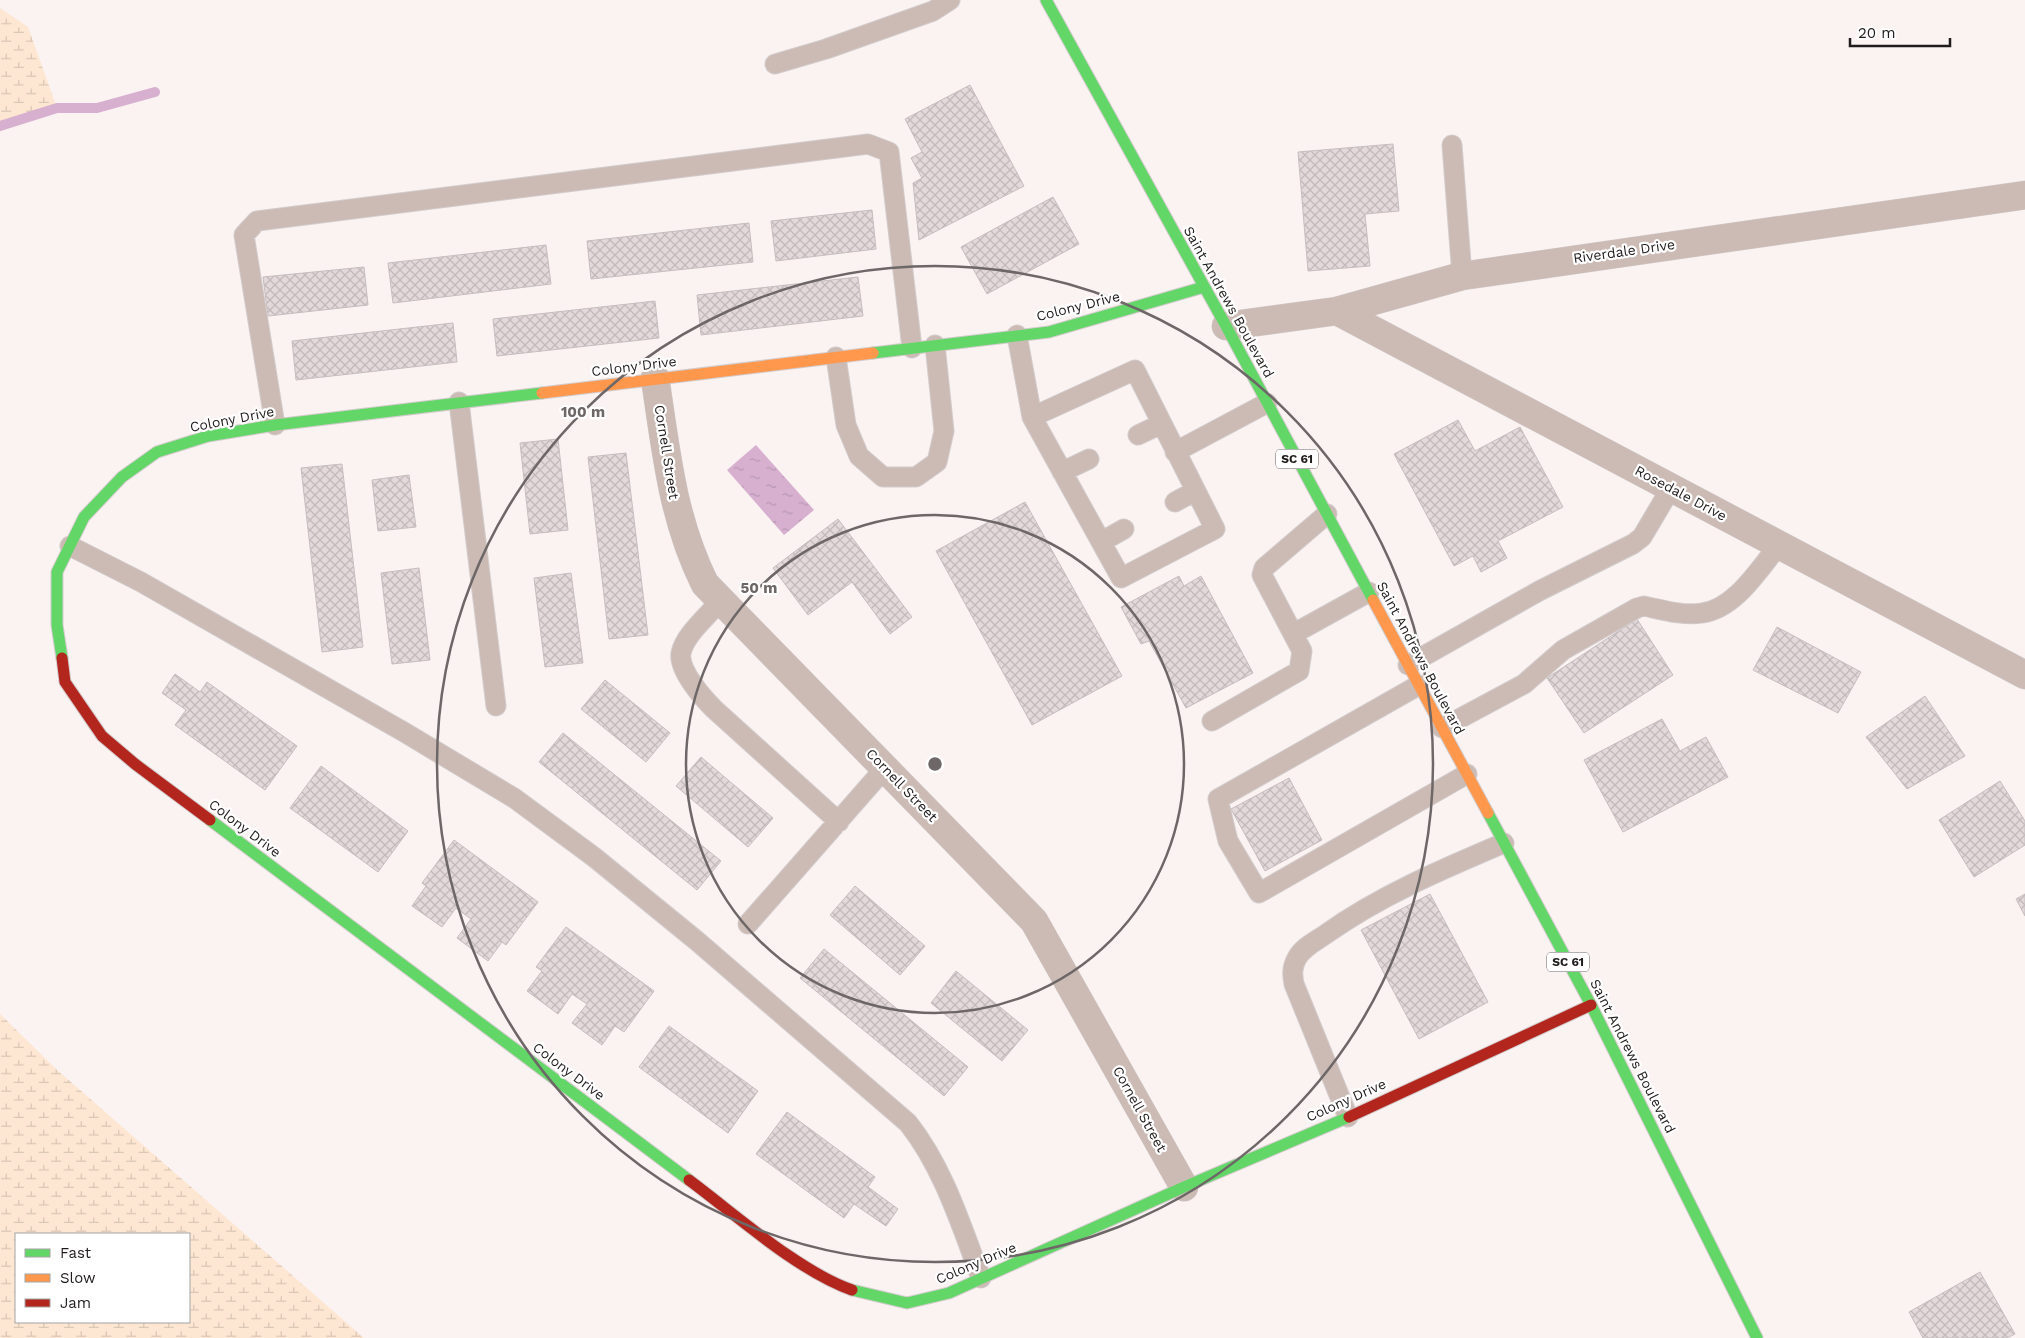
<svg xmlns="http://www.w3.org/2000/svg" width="2025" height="1338" font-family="'Work Sans',sans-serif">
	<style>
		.wetland { fill: url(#wetland-marsh); fill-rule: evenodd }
		.water { fill: url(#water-ripples) }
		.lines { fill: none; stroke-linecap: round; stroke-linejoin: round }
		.stream { stroke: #d7b0d0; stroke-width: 10 }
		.building { fill: url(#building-cross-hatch); stroke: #c5bebf }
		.lane-casing { stroke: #d3cccc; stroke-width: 21 }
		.street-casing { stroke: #d3cccc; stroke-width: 29 }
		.fast-casing { stroke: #d3cccc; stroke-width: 13 }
		.slow-casing { stroke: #d3cccc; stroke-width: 13 }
		.jam-casing { stroke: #d3cccc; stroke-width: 13 }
		.lane { stroke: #cbbbb4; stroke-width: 19 }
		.street { stroke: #cbbbb4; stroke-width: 28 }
		.fast { stroke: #63d668; stroke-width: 11 }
		.slow { stroke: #ff974d; stroke-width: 11 }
		.jam { stroke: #b3261e; stroke-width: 11 }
		.ring { fill: none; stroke: #6d6767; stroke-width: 2.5 }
		.labels { text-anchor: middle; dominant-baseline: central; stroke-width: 4.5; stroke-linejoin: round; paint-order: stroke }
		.shield { fill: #fff; stroke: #646060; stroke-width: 1 }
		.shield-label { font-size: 12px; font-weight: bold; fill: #211c1c }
		.street-label { font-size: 14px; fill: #211c1c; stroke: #fff }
		.centre { fill: #6d6767; stroke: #fff; stroke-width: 2.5 }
		.ring-label { font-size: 15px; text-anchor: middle; font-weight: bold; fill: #6d6767; stroke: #fff; stroke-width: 4.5; stroke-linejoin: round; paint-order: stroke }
	</style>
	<defs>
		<pattern id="wetland-marsh" width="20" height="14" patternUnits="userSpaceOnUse" patternTransform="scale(1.25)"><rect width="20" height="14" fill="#fde7d2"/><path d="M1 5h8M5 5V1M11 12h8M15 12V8" fill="none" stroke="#d9c6b4"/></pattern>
		<pattern id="water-ripples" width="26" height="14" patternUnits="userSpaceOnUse" patternTransform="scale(1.25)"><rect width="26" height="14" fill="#d7b0d0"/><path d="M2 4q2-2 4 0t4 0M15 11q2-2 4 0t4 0" fill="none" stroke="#b897b2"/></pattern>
		<pattern id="building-cross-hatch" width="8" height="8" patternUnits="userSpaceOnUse" patternTransform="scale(1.25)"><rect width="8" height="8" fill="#e3d8da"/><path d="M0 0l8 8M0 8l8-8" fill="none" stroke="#c2b9ba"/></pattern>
	</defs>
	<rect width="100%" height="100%" fill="#fbf2f2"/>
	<path class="wetland" d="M0 8 28 27 57 108 0 126Z
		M0 1014 56 1069 364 1338H0ZM189 1234V1322H16V1234Z"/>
	<path class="water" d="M756 445 814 510 784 535 727 470Z"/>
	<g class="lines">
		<path class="stream" d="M0 126 57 108H97L155 92"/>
	</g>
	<path class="building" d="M970 85 1024 186 919 240 913 183 922 178 911 158 922 152 905 119Z
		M1393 144 1399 211 1365 214 1370 266 1308 271 1298 152Z
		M1053 197 1079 244 987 294 961 247Z
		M872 210 876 249 776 261 771 221Z
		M749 223 753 262 591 279 587 241Z
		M546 245 551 284 393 303 388 263Z
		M364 267 368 305 268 316 263 277Z
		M858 277 863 316 701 335 697 295Z
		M655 301 659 338 497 356 493 319Z
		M453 323 457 362 296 380 292 341Z
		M1458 420 1475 451 1520 427 1563 507 1498 541 1507 558 1481 572 1473 556 1454 566 1394 454Z
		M558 439 568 530 530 534 520 443Z
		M626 453 648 635 609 639 588 457Z
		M342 464 363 647 322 652 301 468Z
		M409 475 416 527 378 531 372 480Z
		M1025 502 1122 676 1032 725 936 551Z
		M838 519 912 617 890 634 852 582 808 615 773 568Z
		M419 568 430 660 392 664 381 573Z
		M571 573 583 663 545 667 534 578Z
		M1179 576 1184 586 1201 576 1253 673 1186 708 1149 641 1141 644 1121 607Z
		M1637 619 1673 675 1584 733 1547 678Z
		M1777 627 1861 672 1838 713 1753 670Z
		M175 674 200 692 207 682 297 746 265 790 175 725 186 710 162 693Z
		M605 680 670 733 646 762 581 709Z
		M1925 696 1965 756 1907 789 1866 737Z
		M1662 719 1680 751 1706 737 1728 777 1623 832 1584 760Z
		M563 733 721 861 697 890 539 762Z
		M701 757 773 818 748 847 676 786Z
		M321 766 408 831 378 872 290 808Z
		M1289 778 1322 840 1265 871 1231 809Z
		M2000 781 2025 821V845L1974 877 1939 820Z
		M454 840 538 902 506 945 502 942 488 961 457 938 471 919 456 908 442 927 412 906 426 886 422 883Z
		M855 886 925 946 900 975 830 915Z
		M1430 894 1488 1002 1419 1039 1361 930Z
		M2025 894V916L2016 899Z
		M566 927 654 991 624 1032 615 1026 602 1045 572 1023 587 1004 572 994 558 1014 527 991 542 971 536 967Z
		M824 949 968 1067 944 1096 800 978Z
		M956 971 1028 1030 1002 1061 931 1003Z
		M669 1026 758 1091 728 1133 639 1067Z
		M787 1112 875 1177 868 1187 898 1209 886 1226 854 1204 844 1218 756 1154Z
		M1980 1272 2015 1334 2007 1338H1923L1909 1312Z"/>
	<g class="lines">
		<g class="lane-casing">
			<path id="lane" d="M775 64 826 49 933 11 950 0
				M1452 145 1462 276
				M1017 335 1032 417 1121 578 1215 529 1135 370 1032 417
				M836 357 846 425 859 456 883 477H916L937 462 944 431 935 345
				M459 402 496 706
				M275 425 244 235 257 221 868 144 889 152 912 348
				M1138 435 1161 424
				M1175 452 1267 403
				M1062 472 1089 459
				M1175 502 1195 491
				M1101 542 1124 529
				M70 546 141 582 404 732 514 798 594 857 697 941 908 1123C943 1167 961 1225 981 1278
				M721 600C709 615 685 634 681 653 678 670 703 698 714 709L839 822
				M1293 634 1369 592
				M1408 665 1539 591 1633 544 1642 537 1671 488
				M1419 685 1218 799 1228 841 1259 893 1467 774
				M1212 721 1299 671 1302 651 1262 575 1264 568 1327 514
				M1442 728 1524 684 1563 650 1637 608 1644 606C1663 610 1683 616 1702 613 1735 609 1759 569 1779 545
				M748 924 885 768
				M1348 1117 1294 984C1292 974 1292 967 1297 958 1303 947 1316 941 1326 934 1381 895 1443 869 1504 843"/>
		</g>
		<g class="street-casing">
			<path id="street" d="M1337 311 2025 675
				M1226 326 1337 311 1462 276 2025 195
				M655 378C666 450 672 518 705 584L1034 921 1184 1187"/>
		</g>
		<g class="fast-casing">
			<path id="fast" d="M1046 0 1226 326 1373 600
				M873 353 1049 332 1204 287
				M62 658 57 625V572L84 517 122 477 157 452 208 436 275 425 542 393
				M1488 813 1591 1005 1757 1338
				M210 820 689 1180
				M852 1290 907 1303 949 1293 1184 1187 1349 1117"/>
		</g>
		<g class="slow-casing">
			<path id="slow" d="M542 393 873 353
				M1373 600 1488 813"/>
		</g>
		<g class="jam-casing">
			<path id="jam" d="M62 658 65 682 102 736 135 764 210 820
				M1349 1117 1591 1005
				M689 1180C736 1215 798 1271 852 1290"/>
		</g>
		<use href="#lane" class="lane"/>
		<use href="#street" class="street"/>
		<use href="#fast" class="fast"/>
		<use href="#slow" class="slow"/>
		<use href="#jam" class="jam"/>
	</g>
	<g class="ring">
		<circle cx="935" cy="764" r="249"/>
		<circle cx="935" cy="764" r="498"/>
	</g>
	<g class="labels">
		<g class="shield">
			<rect x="1276" y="449.5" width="42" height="19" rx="4"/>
			<rect x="1547" y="952.5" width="42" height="19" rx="4"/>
		</g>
		<g class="shield-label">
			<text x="1297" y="459">SC 61</text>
			<text x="1568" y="962">SC 61</text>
		</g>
		<g class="street-label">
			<text transform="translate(1624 251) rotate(-8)">Riverdale Drive</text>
			<text transform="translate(1229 302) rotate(61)">Saint Andrews Boulevard</text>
			<text transform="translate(1078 306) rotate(-14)">Colony Drive</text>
			<text transform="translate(634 366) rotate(-7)">Colony Drive</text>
			<text transform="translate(232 419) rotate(-11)">Colony Drive</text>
			<text transform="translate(667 452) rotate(81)">Cornell Street</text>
			<text transform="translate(1681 493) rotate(28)">Rosedale Drive</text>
			<text transform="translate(1421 658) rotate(62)">Saint Andrews Boulevard</text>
			<text transform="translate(902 785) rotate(46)">Cornell Street</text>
			<text transform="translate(245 828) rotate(37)">Colony Drive</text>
			<text transform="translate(1633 1056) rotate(63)">Saint Andrews Boulevard</text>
			<text transform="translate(569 1071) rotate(37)">Colony Drive</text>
			<text transform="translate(1346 1100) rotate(-24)">Colony Drive</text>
			<text transform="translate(1140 1109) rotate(61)">Cornell Street</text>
			<text transform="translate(976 1263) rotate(-23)">Colony Drive</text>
		</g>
	</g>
	<circle cx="935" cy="764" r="8" class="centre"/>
	<g class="ring-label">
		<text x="583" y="417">100 m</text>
		<text x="759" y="593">50 m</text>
	</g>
	<rect x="15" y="1233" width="175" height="90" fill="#ffffff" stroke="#a6a4a4"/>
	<rect x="25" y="1249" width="25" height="8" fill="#63d668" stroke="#a6a4a4"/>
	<text x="60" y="1258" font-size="15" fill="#211c1c">Fast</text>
	<rect x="25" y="1274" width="25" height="8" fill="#ff974d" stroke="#a6a4a4"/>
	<text x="60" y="1283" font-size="15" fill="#211c1c">Slow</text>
	<rect x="25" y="1299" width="25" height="8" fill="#b3261e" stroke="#a6a4a4"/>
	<text x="60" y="1308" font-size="15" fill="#211c1c">Jam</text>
	<path d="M1850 38v8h100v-8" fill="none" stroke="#211c1c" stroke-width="2.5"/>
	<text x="1858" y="38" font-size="15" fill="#211c1c" stroke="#ffffff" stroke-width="4" paint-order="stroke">20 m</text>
</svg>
